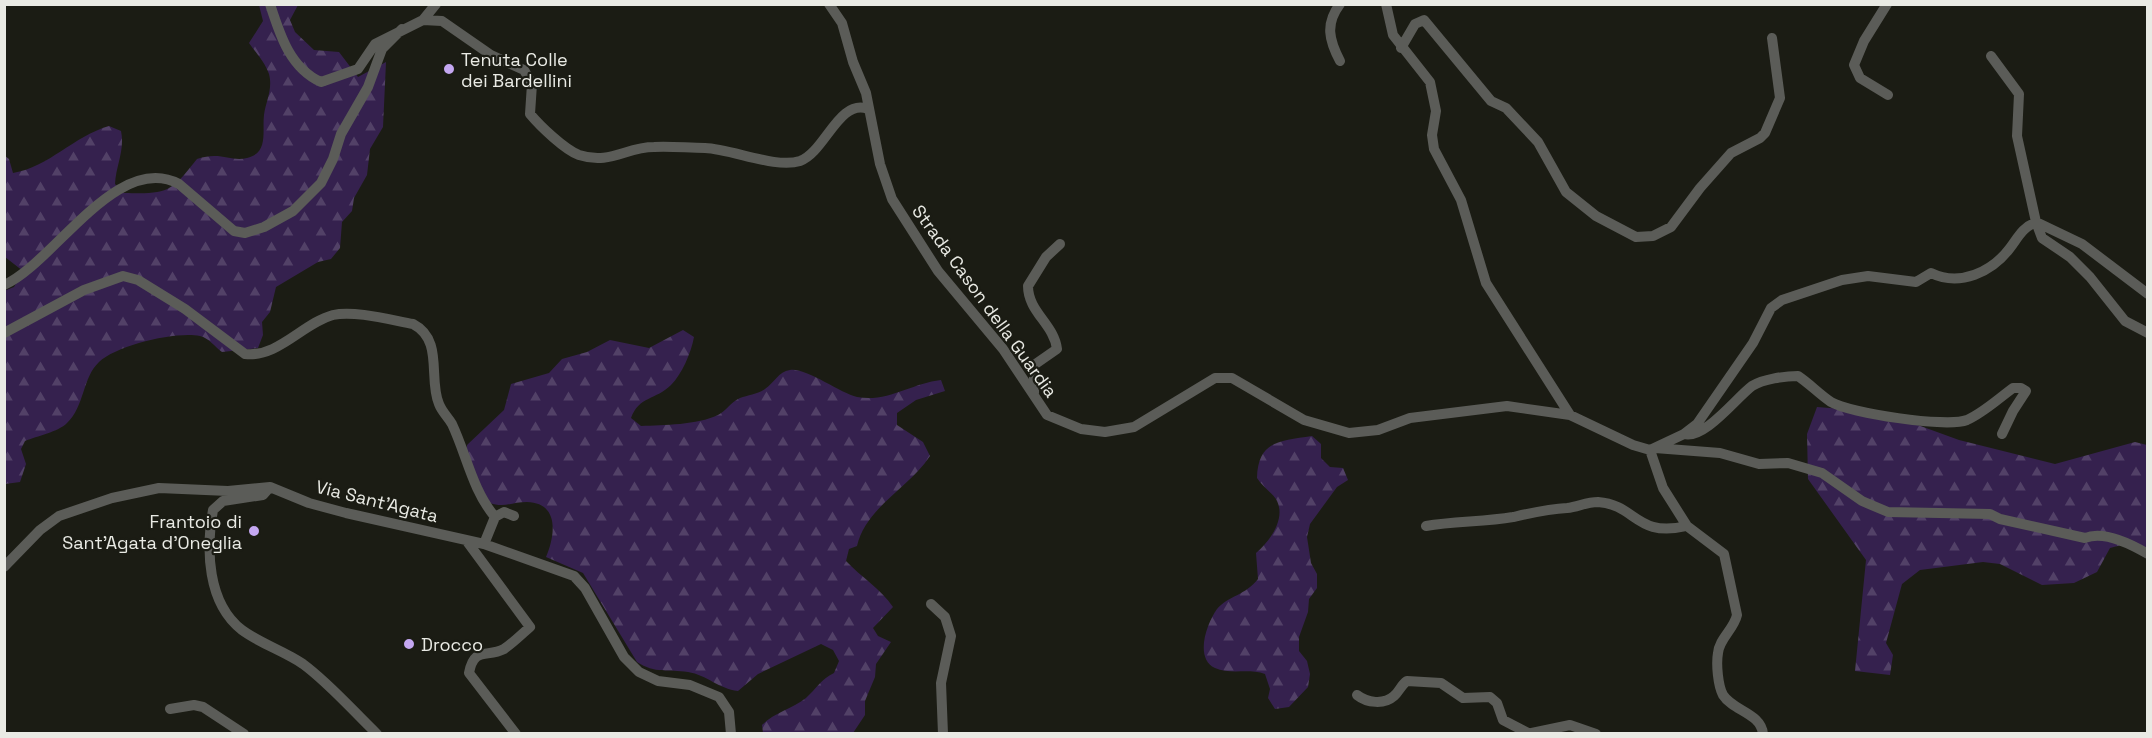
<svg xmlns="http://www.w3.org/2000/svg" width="2152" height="738" font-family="'Space Grotesk',sans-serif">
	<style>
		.forest { fill: url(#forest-firs) }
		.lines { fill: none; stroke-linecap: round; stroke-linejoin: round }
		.minor { stroke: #5b5c58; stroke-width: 10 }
		.poi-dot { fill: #c4a7f1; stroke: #1b1c14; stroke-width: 2 }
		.labels { text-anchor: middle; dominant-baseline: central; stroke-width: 4.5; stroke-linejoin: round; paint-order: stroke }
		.poi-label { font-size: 18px; fill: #e9eae4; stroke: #1b1c14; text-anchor: start }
		.street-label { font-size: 18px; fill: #e9eae4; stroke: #1b1c14 }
	</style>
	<defs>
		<pattern id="forest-firs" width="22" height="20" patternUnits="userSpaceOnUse" patternTransform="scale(1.5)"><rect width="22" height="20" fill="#35214e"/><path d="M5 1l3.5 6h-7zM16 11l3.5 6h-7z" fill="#524167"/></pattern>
	</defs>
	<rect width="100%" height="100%" fill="#1b1c14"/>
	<path class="forest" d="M259 5H298L290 20 295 32 314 50 339 52 358 77 386 62 383 127 370 149 367 175 354 198 352 211 342 222 340 248 331 259 318 262 276 287 270 312 262 322 263 335 258 348 222 352C215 347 209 338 200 336 176 331 117 345 99 362 82 378 85 406 67 423 58 432 37 436 25 441L21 449 26 464 20 482 5 484 4 291 14 287 23 271 5 257V156L9 159 13 173C49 167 74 136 109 126L121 131C125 150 116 165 115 184L124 193C168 194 170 193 197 159 221 151 230 162 247 158 269 153 262 131 264 115 266 101 273 89 269 74 265 62 256 53 249 43L263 21Z
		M683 330 694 337C691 353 682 374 671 385 656 400 639 396 631 418L641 426C664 425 697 425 718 415 726 411 731 402 740 398 748 395 758 394 765 389 775 382 778 372 790 370 805 367 840 393 857 397 887 403 912 383 941 380L945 391 916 400 897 413V425L923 442 930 456C909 488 866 507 857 546L849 549 846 561C861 577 881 589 893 607L873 628 878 636 891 642 876 664 875 677 865 701V715L853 733H763L762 725C775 712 792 709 806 698 816 689 821 679 834 673L839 661 833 650 821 644 758 674 738 691C719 689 707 675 688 672 669 669 655 674 637 662L583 573 546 557C555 536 560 503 527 502 512 502 504 508 490 503L466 458 467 445 504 410 511 384 549 373 562 359 587 352 610 340 649 348Z
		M1817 407 1867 411 1904 420 1959 440 2055 464 2135 442 2147 445V559L2125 544 2110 548 2097 572 2074 583 2042 585 2000 564 1983 562 1920 570 1902 584 1886 643 1893 655 1890 675 1855 671 1866 560 1808 479 1807 434Z
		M1312 436 1321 444V458L1330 467 1343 468 1348 480 1337 487 1310 524 1307 537 1311 563 1317 574V588L1309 599 1308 612 1299 637V651L1307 661 1310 674 1308 687 1289 707 1275 709 1268 698 1270 689 1265 674C1249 668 1230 675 1215 668 1194 658 1207 623 1217 609 1228 596 1246 595 1258 579L1256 553C1270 541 1287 518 1276 499 1271 492 1262 486 1257 478 1258 440 1281 441 1312 436Z"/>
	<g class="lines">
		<path class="minor" d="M270 4C280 35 290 68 321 82L358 69 375 44 423 20 436 4
			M829 4 842 23 853 62 866 93 880 164 892 199 938 271 1003 349 1047 415 1081 429 1105 432 1134 427 1215 378H1232L1304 420 1349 433 1378 430 1410 418 1507 406 1570 415 1633 445 1650 450
			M1386 4 1393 35 1430 82 1436 111 1432 135 1434 149 1461 200 1486 283 1570 415
			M1887 4 1864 41 1854 65 1860 78 1888 95
			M423 20 442 21 491 55 524 70 532 84 530 114C540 126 565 150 579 155 610 165 626 147 654 147 671 146 688 148 705 148 732 149 776 169 800 161 825 152 839 98 868 109
			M1401 48 1415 24 1424 20 1491 101 1506 108 1538 142 1566 192 1596 216 1636 237 1653 236 1671 227 1700 188 1731 153 1760 138 1765 133 1780 98 1772 38
			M1991 56 2019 94 2017 136 2036 222 2042 238 2070 257 2090 277 2125 321 2148 333
			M1340 61C1329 40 1325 24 1340 4
			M4 285C54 263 117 151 179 184L234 231 245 233 264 227 293 211 321 183 333 159 341 134 368 87 382 49 402 29
			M4 333 84 290 123 276 138 280 185 309 245 354C278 358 303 323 333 315 354 310 391 320 413 324 444 340 428 379 439 404 442 412 448 417 452 424 467 456 472 489 495 517L484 544
			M1034 393V365L1057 349C1054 324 1028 312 1028 286L1046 257 1060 244
			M1684 434C1704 440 1736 398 1752 386 1763 379 1785 376 1798 376 1810 384 1819 394 1831 402 1849 413 1947 428 1967 420 1983 413 1998 399 2013 388H2021L2026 391 2013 411 2002 434
			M1655 448 1720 453 1759 464 1788 463 1822 473 1862 501 1888 512 1990 514 2000 519 2085 538C2104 530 2131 544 2148 554
			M1650 450 1684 434 1697 424 1753 343 1771 308 1782 300 1842 280 1868 276 1916 282 1931 273C1960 287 1992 272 2010 248 2019 236 2022 228 2036 222L2082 244 2148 294
			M1650 450 1663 488 1687 526 1724 554 1737 615C1734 629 1719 639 1718 653 1716 664 1718 686 1723 695 1733 711 1761 713 1763 734
			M270 487 263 495 223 501 213 510C206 549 207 603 242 630 261 644 284 651 303 664 330 684 352 710 377 734
			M495 517 504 512 514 516
			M1426 526C1454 521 1484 522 1513 517 1531 513 1548 509 1567 508 1578 507 1586 502 1598 502 1637 505 1635 538 1687 526
			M466 540 530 627C522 634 513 643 504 649 487 658 474 646 469 673L516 734
			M4 567 40 530 59 516 112 498 159 488 228 491 270 487 309 503 346 513 484 544 574 576 585 588 624 657 639 672 658 681 690 685 719 697 729 712 731 734
			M931 604 945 617 951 636 941 683 943 734
			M1357 695C1367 703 1384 705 1394 696 1399 692 1401 685 1407 681L1441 683 1463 698 1490 697 1497 703 1503 720 1528 733
			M170 709 194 705 203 707 244 734
			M1527 734 1570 725 1596 734"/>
	</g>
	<g class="poi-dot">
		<circle cx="449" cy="69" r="6"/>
		<circle cx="254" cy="531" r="6"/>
		<circle cx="409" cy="644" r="6"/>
	</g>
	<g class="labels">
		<g class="poi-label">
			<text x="461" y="59">Tenuta Colle<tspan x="461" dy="21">dei Bardellini</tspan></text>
			<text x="242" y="521" text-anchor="end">Frantoio di<tspan x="242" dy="21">Sant'Agata d'Oneglia</tspan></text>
			<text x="421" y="644">Drocco</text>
		</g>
		<g class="street-label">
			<text transform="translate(985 301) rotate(54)">Strada Cason della Guardia</text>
			<text transform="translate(377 501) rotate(14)">Via Sant'Agata</text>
		</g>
	</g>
	<rect width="2152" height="738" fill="none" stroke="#e9eae4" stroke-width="12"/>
</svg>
